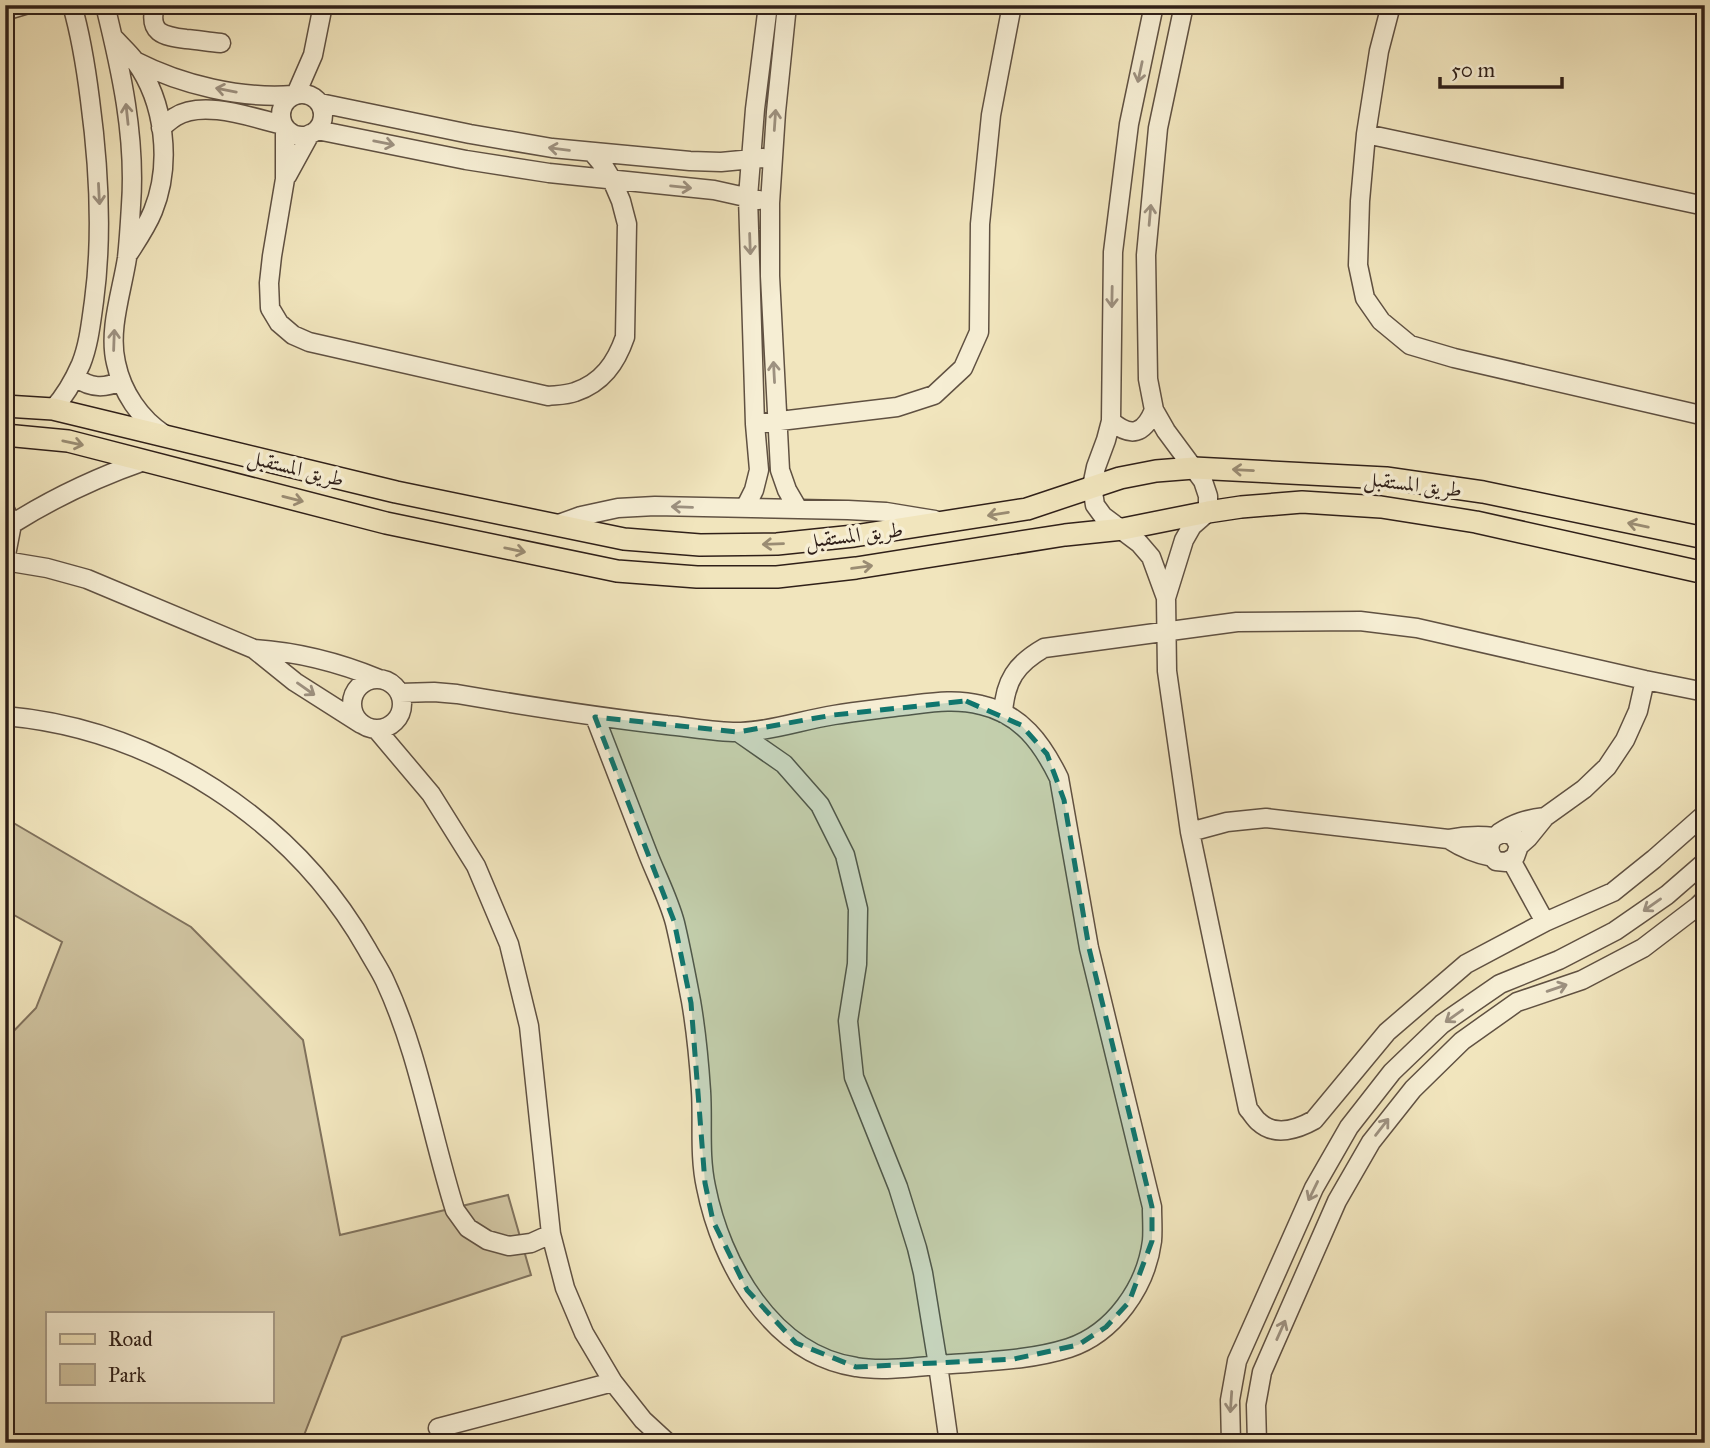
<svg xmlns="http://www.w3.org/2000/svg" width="1710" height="1448" font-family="'IM FELL Great Primer',Amiri,serif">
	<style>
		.green { fill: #d0c4a1; stroke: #80725d; stroke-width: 2; fill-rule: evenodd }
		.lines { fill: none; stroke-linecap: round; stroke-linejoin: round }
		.minor-casing { stroke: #605142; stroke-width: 21 }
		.major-casing { stroke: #302019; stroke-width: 24 }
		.minor { stroke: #f6eed4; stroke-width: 18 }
		.major { stroke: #f1e5bd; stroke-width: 21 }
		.oneway { stroke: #9d9180 }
		.oneway2 { stroke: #9a8c73 }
		.marked { fill: #0f766e; fill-opacity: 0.2; stroke: #0f766e; stroke-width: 5; stroke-dasharray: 14 9; stroke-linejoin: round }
		.labels { text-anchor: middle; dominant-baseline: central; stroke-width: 7; stroke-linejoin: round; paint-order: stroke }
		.street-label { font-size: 21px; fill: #302019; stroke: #f6eed4 }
	</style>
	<rect width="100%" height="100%" fill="#f1e5bd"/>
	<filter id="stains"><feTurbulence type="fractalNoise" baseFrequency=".00286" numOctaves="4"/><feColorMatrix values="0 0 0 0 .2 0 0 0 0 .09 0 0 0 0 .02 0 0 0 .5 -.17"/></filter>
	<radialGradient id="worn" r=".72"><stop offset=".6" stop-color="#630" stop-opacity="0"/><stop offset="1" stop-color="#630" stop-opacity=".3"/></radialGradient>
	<path class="green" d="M5 818 191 927 303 1040 340 1235 508 1195 531 1275 342 1337 301 1443H5V1040L36 1008 62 942 5 910ZM47 1313H271V1401H47Z"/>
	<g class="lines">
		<g class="minor-casing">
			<path id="minor" d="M105 5C121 70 136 137 131 205 130 222 129 240 127 258 122 291 108 330 116 363 122 392 140 419 165 435
				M155 5C148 33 162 36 186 39 198 40 209 42 221 43
				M787 5 776 112 770 203V276L780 470 787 490 798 509
				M1154 5 1129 124 1113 252 1111 421 1106 440 1096 467 1092 486 1095 505 1103 516 1139 543 1151 557 1166 598
				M1184 5 1158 128 1146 255 1148 379 1154 410 1166 431 1203 481 1208 496V512L1192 526 1184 540 1166 598 1167 671 1190 832 1248 1109C1252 1113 1255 1119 1259 1122 1275 1137 1298 1129 1314 1120L1387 1032 1466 964 1545 922 1613 892 1654 859 1705 814
				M1391 5 1379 51 1366 134 1360 201 1358 265 1365 298 1381 321 1410 345 1454 358 1705 416
				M5 11 25 5
				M113 37C120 45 128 52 135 61 165 102 172 164 153 211 147 226 138 239 129 253
				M135 61C182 85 241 99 293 95
				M281 115a21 21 0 1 1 42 0a21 21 0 1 1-42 0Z
				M296 94 313 55 323 5
				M320 103 470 134 552 148 690 161 721 162 763 158
				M285 127V179L272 256 269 283 270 308 279 323 293 335 309 342 548 396C557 395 567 395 575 392 602 383 616 363 625 337L627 224 621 201 612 180 603 165 592 152
				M161 128C166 124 170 120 175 117 203 99 253 118 283 125
				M317 130 466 160 549 173 714 190 759 200
				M1366 134 1705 206
				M287 176 310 134
				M75 377C90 388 104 389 120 381
				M53 409C65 396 74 380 81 364 89 344 91 322 94 301 103 234 99 167 90 100 86 68 81 36 72 5
				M1111 421C1131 438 1144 434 1154 410
				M755 424 897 407 934 395 963 368 979 332 980 224 991 115 1012 5
				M745 508 754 490 759 470 755 424 748 197 755 109 768 5
				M5 510 12 524 5 560
				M12 524C55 497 95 478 144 461
				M556 525 581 516 618 508 655 506 848 510 886 512 935 520
				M5 561 47 568 87 579 254 649 295 682 361 724
				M254 649C298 652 338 662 379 679
				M352 704a25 25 0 1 1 50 0a25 25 0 1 1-50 0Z
				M400 693 434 692 457 694C527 706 597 717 667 725 689 727 719 733 741 732 773 731 802 720 834 715 857 711 880 709 902 706 929 703 954 698 981 705 1021 714 1042 743 1059 778L1089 948 1152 1207C1152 1218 1153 1231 1152 1241 1146 1287 1114 1333 1069 1348 1031 1360 991 1361 952 1364 923 1366 884 1372 856 1367 771 1354 721 1263 706 1187 699 1155 703 1122 701 1091 699 1061 696 1030 691 1001 686 975 681 948 675 923 669 900 657 877 648 854 630 808 613 763 595 717
				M1003 713C1005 681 1016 664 1044 648L1237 622 1360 621 1417 628 1645 680 1705 692
				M5 716C154 729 293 819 367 949 373 960 380 970 385 981 419 1054 431 1134 455 1210L468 1228 487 1240 509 1246 531 1243 551 1234
				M377 730 431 794 476 866 509 944 529 1026 551 1234 565 1288 584 1333 613 1382 643 1420 668 1443
				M738 732 784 764 820 805 845 855 858 909 857 964 848 1021 854 1077 898 1187 917 1248 923 1273 938 1365 949 1443
				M1190 832 1227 822 1266 818 1448 839C1464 836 1477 835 1494 837
				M1499 833C1514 823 1527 819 1545 817
				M1448 839C1462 848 1476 854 1492 857
				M1519 846 1514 837 1505 832 1494 837C1487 845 1488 854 1496 861L1506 862 1515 857 1519 846 1528 838 1545 817 1584 789 1607 767 1625 740 1638 711 1645 680
				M1511 860 1545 922
				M438 1428 613 1382
				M1231 1443 1230 1400 1237 1361 1314 1188 1349 1127 1392 1072 1442 1024 1500 984 1559 960 1615 931 1667 895 1705 862
				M1257 1443 1256 1405 1262 1372 1337 1201 1371 1142 1413 1089 1462 1041 1517 1002 1582 980 1643 948 1698 906 1705 899"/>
		</g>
		<g class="major-casing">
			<path id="major" d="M5 406 53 409 396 492 624 539 700 545 777 544 854 536 1027 509 1120 478 1156 471 1194 468 1386 478 1483 492 1705 538
				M5 435 68 441 386 523 617 571 697 577H777L856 568 1065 535 1123 529 1208 512 1241 507 1302 502 1381 507 1476 522 1705 573"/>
		</g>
		<use href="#minor" class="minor"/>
		<use href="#major" class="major"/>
	</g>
	<defs><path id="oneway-shaft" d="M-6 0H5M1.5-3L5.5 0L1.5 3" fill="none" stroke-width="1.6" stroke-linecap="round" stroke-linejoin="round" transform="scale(1.75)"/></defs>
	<g class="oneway">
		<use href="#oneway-shaft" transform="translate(1140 72) rotate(102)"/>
		<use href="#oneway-shaft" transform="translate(226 90) rotate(-169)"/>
		<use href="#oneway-shaft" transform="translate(127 114) rotate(-96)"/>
		<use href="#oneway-shaft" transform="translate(775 120) rotate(-86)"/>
		<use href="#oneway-shaft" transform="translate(384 143) rotate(11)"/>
		<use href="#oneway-shaft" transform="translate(559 149) rotate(-173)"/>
		<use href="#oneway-shaft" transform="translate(681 187) rotate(6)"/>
		<use href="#oneway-shaft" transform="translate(99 194) rotate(87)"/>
		<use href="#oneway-shaft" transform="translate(1150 215) rotate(-85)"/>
		<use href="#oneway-shaft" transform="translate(750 244) rotate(88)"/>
		<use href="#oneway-shaft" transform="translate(1112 297) rotate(91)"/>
		<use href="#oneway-shaft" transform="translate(114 340) rotate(-88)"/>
		<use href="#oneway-shaft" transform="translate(774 372) rotate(-93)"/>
		<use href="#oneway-shaft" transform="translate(682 507) rotate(-178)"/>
		<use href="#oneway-shaft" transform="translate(306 689) rotate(35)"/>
		<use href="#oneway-shaft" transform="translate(1652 905) rotate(145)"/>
		<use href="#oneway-shaft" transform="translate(1557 988) rotate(-19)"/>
		<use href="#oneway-shaft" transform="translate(1454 1016) rotate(145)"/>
		<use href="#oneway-shaft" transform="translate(1382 1127) rotate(-52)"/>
		<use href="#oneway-shaft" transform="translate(1313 1191) rotate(116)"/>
		<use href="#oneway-shaft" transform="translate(1281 1330) rotate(-66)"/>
		<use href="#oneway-shaft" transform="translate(1231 1402) rotate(94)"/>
	</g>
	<g class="oneway2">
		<use href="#oneway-shaft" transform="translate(73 443) rotate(12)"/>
		<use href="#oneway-shaft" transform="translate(1243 470) rotate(-177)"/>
		<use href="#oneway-shaft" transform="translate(293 499) rotate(14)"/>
		<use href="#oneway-shaft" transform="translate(998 514) rotate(171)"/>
		<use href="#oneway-shaft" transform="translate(1638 525) rotate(-168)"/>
		<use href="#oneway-shaft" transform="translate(773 544) rotate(178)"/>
		<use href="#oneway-shaft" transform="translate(515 550) rotate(12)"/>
		<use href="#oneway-shaft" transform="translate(862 567) rotate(-8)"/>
	</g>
	<path class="marked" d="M966 701 1021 725 1047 754 1064 800 1089 948 1152 1207V1241L1129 1302 1106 1327 1078 1345 1014 1359 856 1367 796 1343 747 1290 713 1221 705 1183 691 1003 674 921 595 717 738 732 833 715Z"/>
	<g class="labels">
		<g class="street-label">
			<text transform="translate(296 468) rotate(14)">طريق المستقبل</text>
			<text transform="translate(1413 484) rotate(7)">طريق المستقبل</text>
			<text transform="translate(854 535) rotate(-7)">طريق المستقبل</text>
		</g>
	</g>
	<rect width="1710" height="1448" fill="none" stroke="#f1e5bd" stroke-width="28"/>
	<rect x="7" y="7" width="1696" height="1434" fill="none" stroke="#302019" stroke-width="3.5"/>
	<rect x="14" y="14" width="1682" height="1420" fill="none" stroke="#302019" stroke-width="2"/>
	<rect x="46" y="1312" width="228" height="91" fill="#f6eed4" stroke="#a79c89" stroke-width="2"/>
	<rect x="60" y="1334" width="35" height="10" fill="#f1e5bd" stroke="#a79c89" stroke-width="2"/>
	<text x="108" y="1346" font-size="21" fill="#302019">Road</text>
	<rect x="60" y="1364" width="35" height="21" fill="#d0c4a1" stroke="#a79c89" stroke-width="2"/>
	<text x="108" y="1382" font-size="21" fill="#302019">Park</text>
	<path d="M1440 77v10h122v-10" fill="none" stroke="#302019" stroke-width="3.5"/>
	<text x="1451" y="77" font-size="21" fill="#302019" stroke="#f6eed4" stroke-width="5" paint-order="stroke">50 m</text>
	<rect width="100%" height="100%" filter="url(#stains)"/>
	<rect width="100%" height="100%" fill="url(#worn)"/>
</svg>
